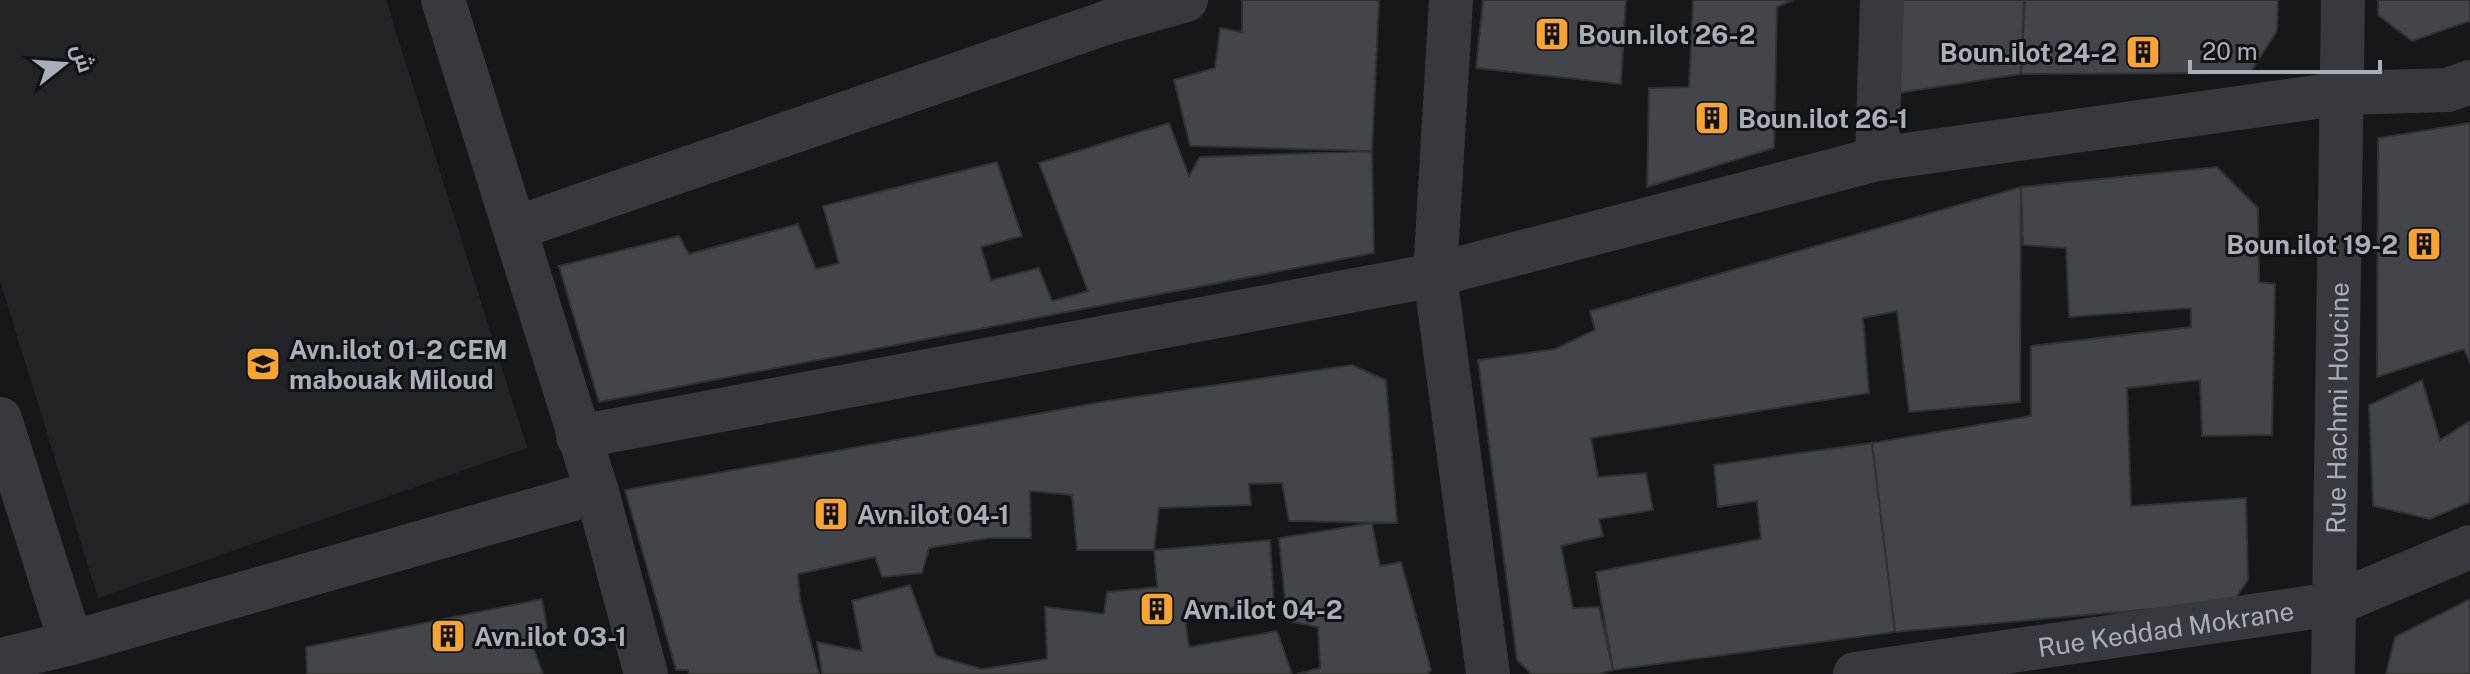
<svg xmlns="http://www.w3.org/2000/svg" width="2470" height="674" font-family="'Public Sans',Cairo,sans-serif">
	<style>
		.built { fill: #222326 }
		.building { fill: #424549; stroke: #303135; stroke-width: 2 }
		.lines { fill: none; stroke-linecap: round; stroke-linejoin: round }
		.street { stroke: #37393e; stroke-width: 44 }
		.labels { text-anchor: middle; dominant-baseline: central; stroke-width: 6; stroke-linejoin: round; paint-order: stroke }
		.poi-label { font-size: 26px; font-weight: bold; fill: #a8afb9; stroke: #111214; text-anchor: start }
		.street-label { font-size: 26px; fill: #a8afb9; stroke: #111214 }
	</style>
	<rect width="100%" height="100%" fill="#161719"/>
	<path class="built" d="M0 0H386L527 448 98 598 0 281Z"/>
	<path class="building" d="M1242 0H1379L1372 151 1190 146 1174 80 1215 68 1220 28 1242 32Z
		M1483 0H1626L1621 84 1476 68Z
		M1693 0H1793L1777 7 1774 148 1647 187 1649 88 1689 87Z
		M1903 0H2024L2021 74 1898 93Z
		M2025 0H2278L2277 31 2250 73 2021 74Z
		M2378 0H2470V21L2412 41 2378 15Z
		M1169 123 1189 176 1200 157 1372 151 1374 253 599 402 559 266 679 236 689 254 798 224 816 269 839 263 823 206 997 162 1022 236 981 247 991 280 1039 268 1052 301 1088 291 1039 163Z
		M2470 123V363L2464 349 2377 377 2378 138Z
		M2217 167 2258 208 2259 282 2275 284 2272 435 2202 436 2200 380 2127 388 2131 506 2246 498 2248 580 2233 602 1895 632 1872 443 2031 416V346L2191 327V308L2069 317 2066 248 2023 245 2021 187Z
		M2021 187 2020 402 1909 412 1897 311 1863 318 1869 393 1591 438 1598 477 1646 473 1653 510 1599 519 1603 536 1561 546 1573 608 1599 607 1613 670 1599 674H1531L1517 660 1478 360 1555 349 1595 330 1590 311Z
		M1352 365 1386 380 1397 523 1289 521 1282 483 1249 484 1251 505 1159 508 1154 550H1077L1072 495 1030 491 1031 538H990L929 548 922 573 882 577 875 557 798 574 800 600 819 674H689L688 670H676L625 490 1101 402Z
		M2422 380 2440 440 2470 421V502L2430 519 2373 506 2369 405Z
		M1872 443 1895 632 1613 670 1596 572 1761 539 1757 501 1718 507 1714 465Z
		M1372 523 1380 566 1401 562 1431 670 1427 674H1297L1320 668 1318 627 1287 621 1279 538Z
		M1270 540 1274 603 1184 612 1189 647 1277 631 1292 674H822L817 642 862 651 852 601 910 585 936 656 982 669 1047 659 1045 607 1104 614 1107 592 1157 587 1154 550Z
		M542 599 548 634 530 639 543 674H307L306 647Z
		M2470 599V674H2386L2395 637Z"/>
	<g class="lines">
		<g class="street">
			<path d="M443 0 597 492 646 674"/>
			<path d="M1451 0 1435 275 1488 674"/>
			<path d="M1877 159 1882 0"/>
			<path d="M516 228 1108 22 1186 0"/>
			<path d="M0 419 71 643"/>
			<path d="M578 437 1435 275 1877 159 2344 93 2448 90 2470 82"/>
			<path d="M0 660 71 643 597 492"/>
			<path id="s1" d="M1855 674 2334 604 2470 547"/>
			<path id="s2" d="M2333 674 2343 0"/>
		</g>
	</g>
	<defs>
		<g id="building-square" transform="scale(1.8)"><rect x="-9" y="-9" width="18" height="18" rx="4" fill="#f9a42e" stroke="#111214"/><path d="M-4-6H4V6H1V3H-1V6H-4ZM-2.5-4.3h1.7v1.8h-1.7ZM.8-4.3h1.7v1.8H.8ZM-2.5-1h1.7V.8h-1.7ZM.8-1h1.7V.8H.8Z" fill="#111"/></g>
		<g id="school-square" transform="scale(1.8)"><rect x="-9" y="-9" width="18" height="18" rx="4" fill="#f9a42e" stroke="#111214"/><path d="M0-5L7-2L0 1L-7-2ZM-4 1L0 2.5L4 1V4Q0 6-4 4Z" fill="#111"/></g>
	</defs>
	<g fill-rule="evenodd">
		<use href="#building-square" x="1552" y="34"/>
		<use href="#building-square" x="2143" y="52"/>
		<use href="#building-square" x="1712" y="118"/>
		<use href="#building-square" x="2424" y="244"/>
		<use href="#school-square" x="263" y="364"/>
		<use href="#building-square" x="831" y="514"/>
		<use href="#building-square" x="1157" y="609"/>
		<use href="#building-square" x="448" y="636"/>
	</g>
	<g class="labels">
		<g class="poi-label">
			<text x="1578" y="34">Boun.ilot 26-2</text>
			<text x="2117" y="52" text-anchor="end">Boun.ilot 24-2</text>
			<text x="1738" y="118">Boun.ilot 26-1</text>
			<text x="2398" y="244" text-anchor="end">Boun.ilot 19-2</text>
			<text x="289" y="349">Avn.ilot 01-2 CEM<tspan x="289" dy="30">mabouak Miloud</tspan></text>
			<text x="857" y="514">Avn.ilot 04-1</text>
			<text x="1183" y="609">Avn.ilot 04-2</text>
			<text x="474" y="636">Avn.ilot 03-1</text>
		</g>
		<g class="street-label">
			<text stroke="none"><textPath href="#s2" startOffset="266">Rue Hachmi Houcine</textPath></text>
			<text stroke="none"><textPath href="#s1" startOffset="314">Rue Keddad Mokrane</textPath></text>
		</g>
	</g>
	<g transform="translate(64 64) rotate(73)" stroke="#111214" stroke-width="6" paint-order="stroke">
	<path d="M0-6L14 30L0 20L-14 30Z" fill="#a8afb9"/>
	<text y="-12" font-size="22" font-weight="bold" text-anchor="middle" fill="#a8afb9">ش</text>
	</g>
	<path d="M2190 60v12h190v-12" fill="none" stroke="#a8afb9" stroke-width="4"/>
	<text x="2202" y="60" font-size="24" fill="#a8afb9" stroke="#111214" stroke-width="6" paint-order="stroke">20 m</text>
</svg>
